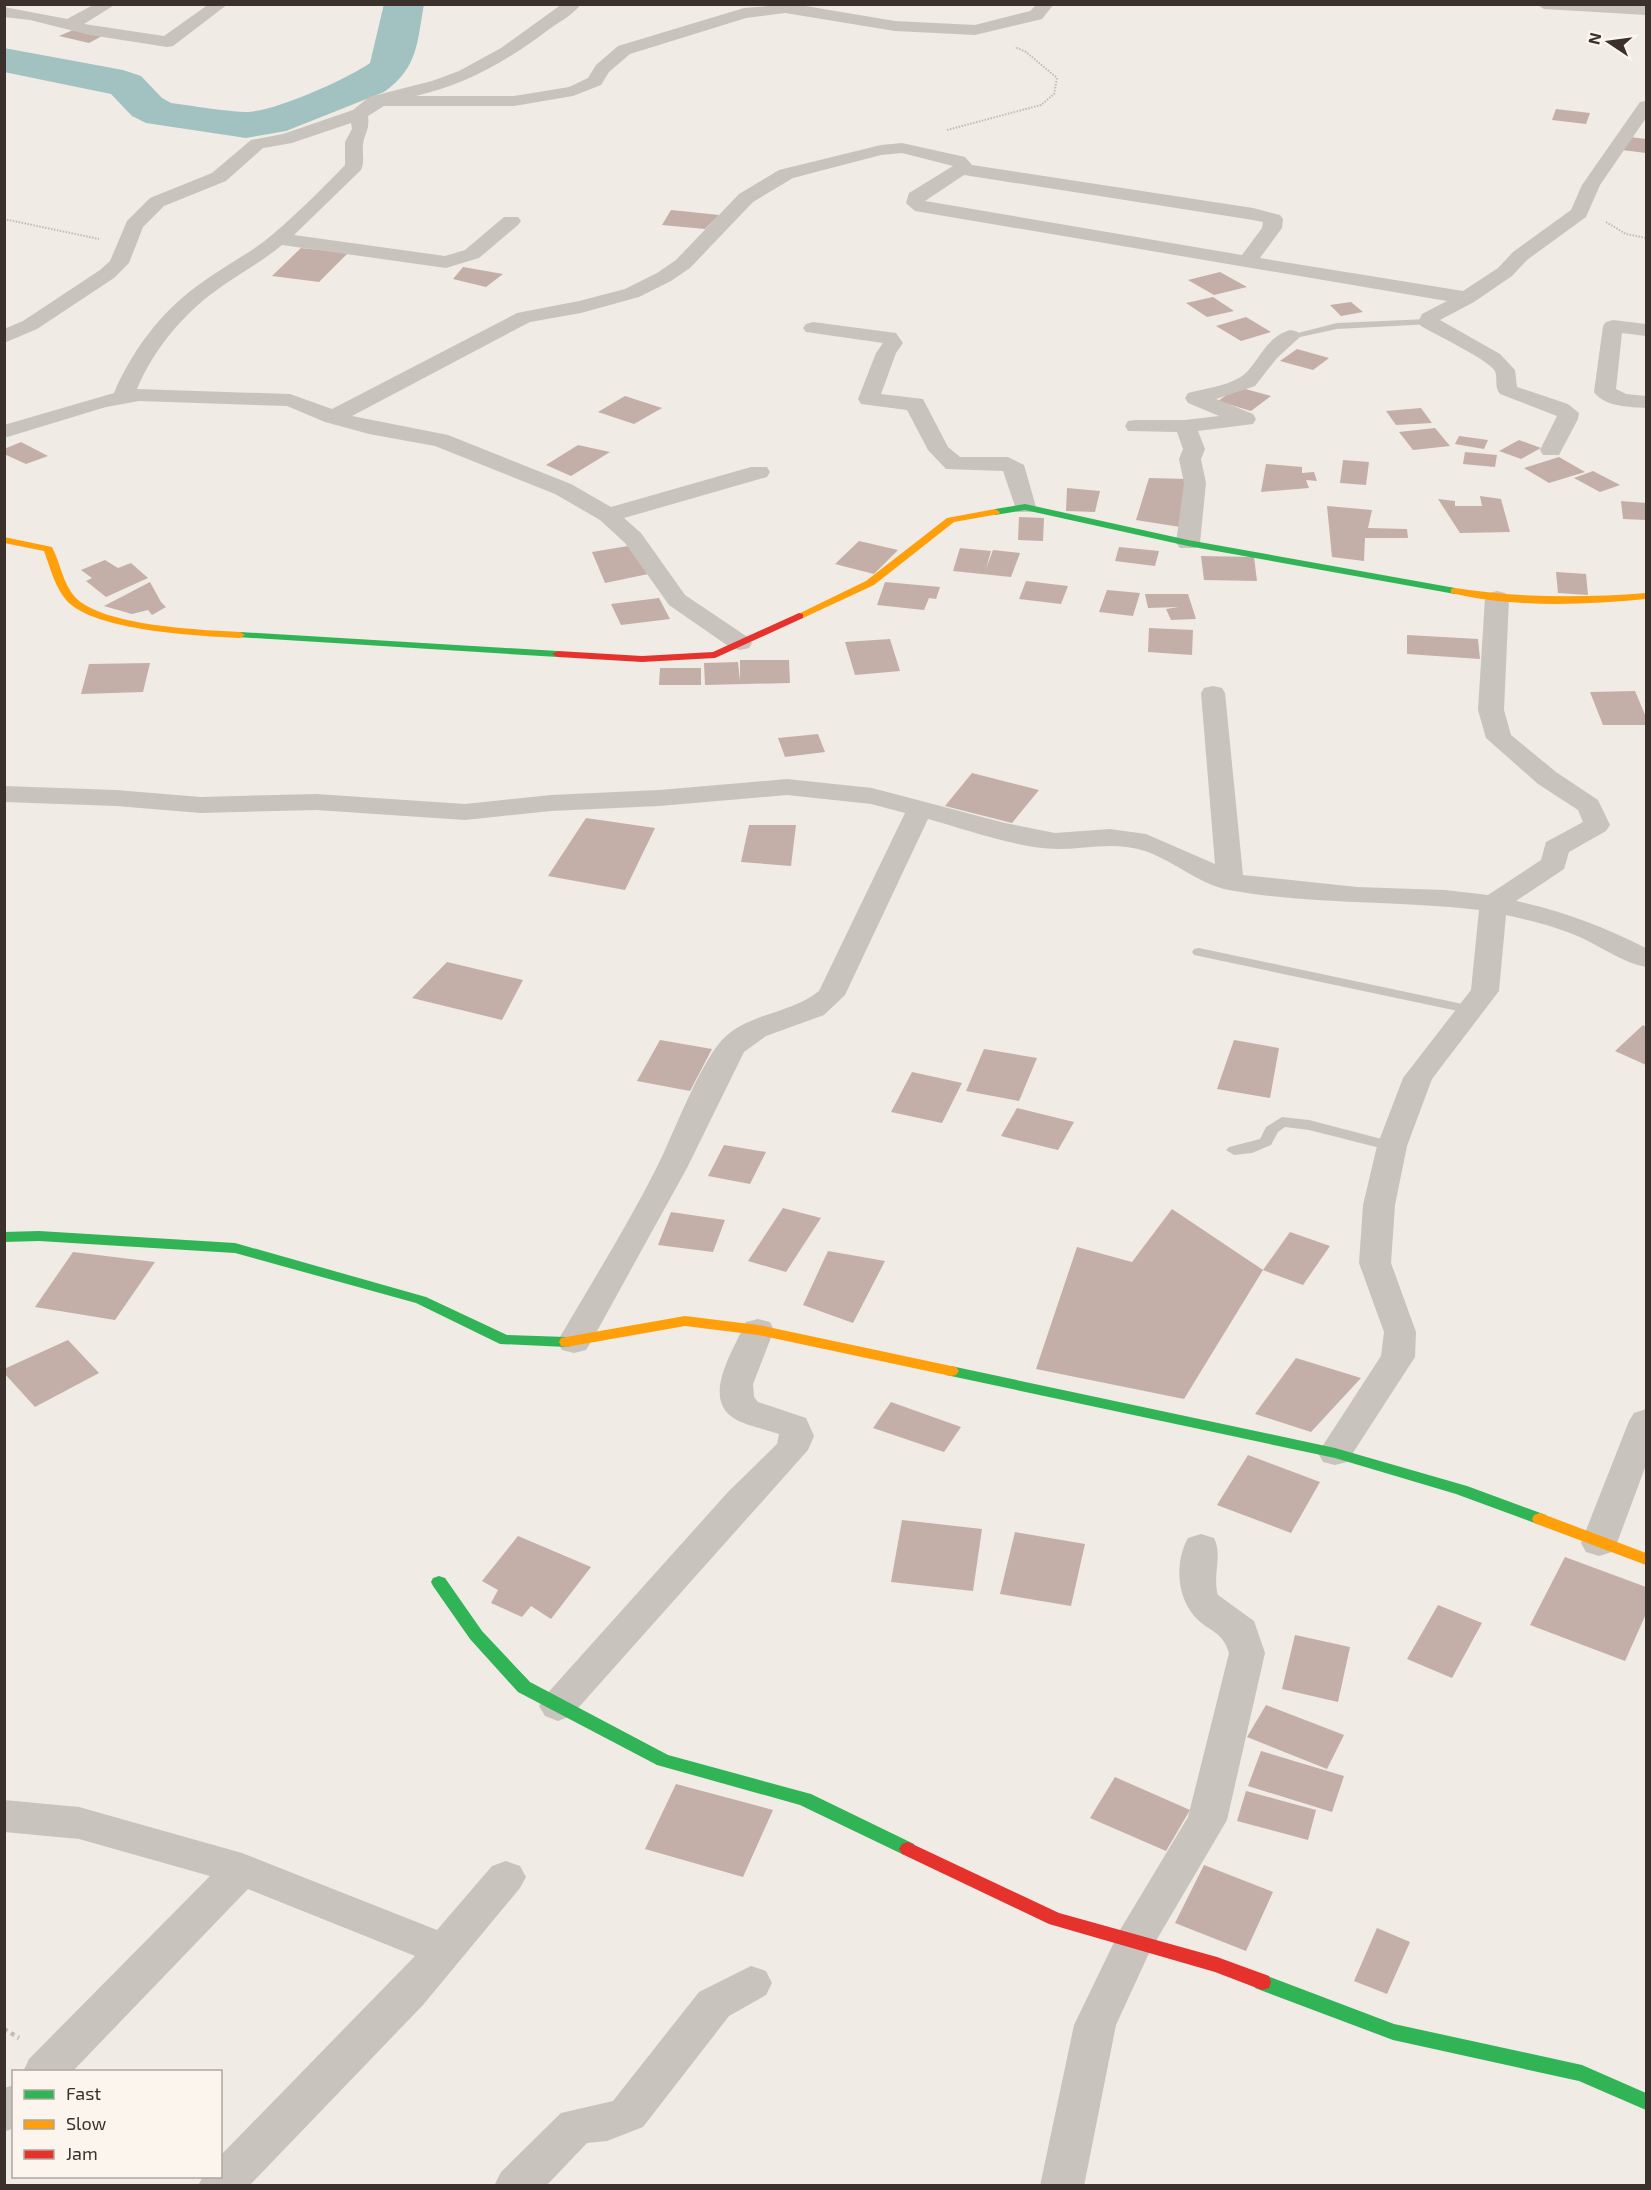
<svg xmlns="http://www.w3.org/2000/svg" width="1651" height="2190" font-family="'Exo 2',sans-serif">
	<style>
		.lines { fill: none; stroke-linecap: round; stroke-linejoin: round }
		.river { fill: #a1c2c1; fill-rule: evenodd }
		.building { fill: #c3afa7 }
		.path-far1 { stroke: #c2bbb6; stroke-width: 2; stroke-dasharray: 1.5 1.5; stroke-linecap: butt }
		.path { stroke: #c2bbb6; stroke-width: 4.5; stroke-dasharray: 4 4; stroke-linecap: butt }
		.lane { fill: #c9c3be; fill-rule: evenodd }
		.street { fill: #c9c3be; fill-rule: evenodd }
		.fast { fill: #30b455; fill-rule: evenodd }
		.slow { fill: #ff9f0a; fill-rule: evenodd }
		.jam { fill: #e5322d; fill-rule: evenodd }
	</style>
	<rect width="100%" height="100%" fill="#f0ebe5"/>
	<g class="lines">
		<path class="river" d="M384 4H424C417 43 418 68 384 92L286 131 246 138 146 123 132 116 111 94 4 72V48L123 70 141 76 162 98 171 103C195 106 221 111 245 112 272 113 347 79 370 63Z"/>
	</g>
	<path class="building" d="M73 30 102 36 89 43 59 36Z
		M1556 109 1590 113 1586 124 1552 120Z
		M1630 137 1646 139V153L1622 150Z
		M671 210 719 215 705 229 662 225Z
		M301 248 348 253 319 282 272 276Z
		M463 267 503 274 486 287 453 279Z
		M1220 272 1247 287 1214 295 1188 280Z
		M1213 297 1234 311 1207 317 1186 303Z
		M1351 302 1363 312 1341 316 1330 305Z
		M1246 317 1271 332 1241 341 1216 326Z
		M1297 349 1329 358 1313 370 1280 361Z
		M1238 387 1271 396 1251 411 1218 401Z
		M625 396 662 408 634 424 598 412Z
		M1421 408 1432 423 1396 425 1386 411Z
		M1435 428 1450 446 1413 450 1399 432Z
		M1459 436 1488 440 1484 449 1455 444Z
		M1519 440 1541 448 1521 459 1499 451Z
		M21 442 48 456 26 464 4 454V449Z
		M578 445 610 452 571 476 546 465Z
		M1465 452 1497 455 1495 467 1463 464Z
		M1559 457 1585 472 1549 483 1524 468Z
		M1343 460 1369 462 1366 485 1340 483Z
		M1266 464 1302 467V473L1314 472 1317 481 1306 480 1309 488 1261 492Z
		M1593 471 1620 485 1600 492 1574 478Z
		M1149 478 1188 479 1180 527 1136 520Z
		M1067 488 1100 491 1095 512 1066 511Z
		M1480 496 1501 499 1510 532 1460 533 1438 499 1455 501V506H1482Z
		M1621 501 1646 503V520L1623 519Z
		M1327 506 1372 510 1368 528 1407 529 1408 538H1365L1364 561 1332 557Z
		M1019 517 1044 518 1043 541 1018 540Z
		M859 541 898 550 874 574 835 564Z
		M628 546 653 573 605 583 592 552Z
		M1119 547 1159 551 1155 566 1115 561Z
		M960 548 991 551 986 569 993 550 1020 553 1011 577 953 571Z
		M1201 556 1254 557 1257 581 1204 580Z
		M105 560 118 568 131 563 148 578 106 597 86 581 92 578 81 570Z
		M1556 572 1586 574 1588 595 1558 593Z
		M1026 581 1068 586 1061 604 1019 599Z
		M150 582 161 602 166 607 152 615 148 610 132 614 104 606Z
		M885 582 940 587 936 599 929 598 924 610 877 605Z
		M1107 590 1140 593 1133 616 1099 612Z
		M1145 594H1188L1196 619 1171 620 1166 609 1178 607 1148 608Z
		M659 598 670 619 621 625 611 604Z
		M1149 628 1193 630 1192 655 1148 652Z
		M1407 635 1478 639 1480 659 1407 654Z
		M890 639 900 671 855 675 845 642Z
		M740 660H789L790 683 705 685 704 663 738 662 740 681Z
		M150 663 143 692 81 694 89 664Z
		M660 668H701V685H659Z
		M1635 691 1646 717V725H1603L1590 692Z
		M818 734 825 752 785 757 778 738Z
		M972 773 1039 790 1012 823 945 806Z
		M586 818 655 828 625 890 548 876Z
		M749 825H796L791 866 741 862Z
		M447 962 523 980 502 1020 412 998Z
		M1643 1025 1646 1027V1065L1615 1051Z
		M660 1040 712 1049 690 1091 637 1081Z
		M1234 1040 1279 1048 1270 1098 1217 1089Z
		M984 1049 1037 1058 1019 1101 966 1091Z
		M912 1072 962 1083 942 1123 891 1112Z
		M1017 1108 1074 1122 1058 1150 1001 1136Z
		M724 1145 766 1152 750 1184 708 1176Z
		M783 1208 821 1218 786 1272 748 1261Z
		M1172 1209 1263 1270 1184 1399 1036 1369 1077 1247 1132 1262Z
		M671 1212 725 1220 713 1252 658 1245Z
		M1290 1232 1330 1246 1303 1285 1263 1270Z
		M828 1251 885 1261 853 1323 803 1305Z
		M73 1252 155 1262 115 1320 35 1307Z
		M68 1340 99 1373 35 1407 4 1373V1369Z
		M1296 1358 1361 1378 1311 1432 1255 1414Z
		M891 1402 961 1427 944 1452 873 1428Z
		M1248 1455 1320 1482 1291 1533 1217 1505Z
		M902 1520 982 1529 973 1591 891 1582Z
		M1015 1532 1085 1544 1071 1606 1000 1594Z
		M518 1536 591 1567 551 1619 531 1606 522 1617 491 1603 498 1590 482 1581Z
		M1565 1557 1646 1587V1614L1625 1661 1530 1625Z
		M1438 1605 1482 1623 1452 1678 1407 1659Z
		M1295 1635 1350 1647 1338 1702 1282 1689Z
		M1266 1705 1344 1735 1327 1769 1247 1737Z
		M1261 1751 1344 1776 1332 1812 1248 1786Z
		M1115 1777 1190 1810 1166 1851 1090 1818Z
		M676 1784 773 1810 743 1877 645 1849Z
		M1246 1791 1316 1810 1308 1840 1237 1821Z
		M1204 1865 1273 1892 1246 1951 1175 1923Z
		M1377 1928 1410 1942 1387 1994 1354 1981Z"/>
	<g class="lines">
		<path class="path-far1" d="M947 130 1041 105 1054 94 1057 78 1026 52 1015 47
			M4 219 99 239
			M1606 222 1626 234 1646 238"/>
		<path class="path" d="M4 2029 19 2038"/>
		<path class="lane" d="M1428 319 1432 320V324L1337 329 1291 339 1286 336 1337 323Z
			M1199 948 1472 1006 1479 1010 1472 1014 1194 955 1192 952 1194 949Z
			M1282 1117 1309 1120 1397 1143 1400 1146 1392 1151 1309 1130 1285 1127 1278 1132 1271 1145 1252 1153 1234 1155 1226 1150 1229 1147 1260 1139 1266 1127Z"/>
		<path class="street" d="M95 4H116L84 24 164 36 209 4H228L173 46 167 47 90 35 30 20 4 17V7L67 19Z
			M562 4H581C573 15 559 22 548 30 507 61 467 84 416 96H514L569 87 588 78 596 65 618 46 744 8 794 4 895 21 975 25 1030 11 1037 4H1054L1042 19 975 35 895 31 785 13 746 18 630 54 609 72 601 85 573 96 514 106H384L368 116C370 131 364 133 363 145 362 154 365 162 361 170L294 235 445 256 465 250 504 217H518L521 221 518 225 479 258 446 268 282 245C259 264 233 277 210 295 179 319 152 353 137 389L290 394 332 409 517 313 579 301 625 289 657 273 676 260 739 194 779 170 881 145 902 143 965 157 972 165 1253 208 1280 215 1283 219 1282 228 1260 258 1463 291 1498 268 1513 252 1571 210 1582 185 1640 102 1646 101V118L1600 185 1586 217 1527 260 1512 276 1474 302 1440 320 1500 354 1515 370 1517 387 1568 404 1579 413 1578 419 1559 455H1543L1540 450 1557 416 1500 394C1494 387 1498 379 1495 371 1489 360 1434 334 1421 326L1418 322 1422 314 1447 301 915 211 906 203 909 193 953 166 902 153 881 155 793 178 753 202 690 268 671 281 639 297 581 313 530 322 352 416 448 435 571 484 611 507 751 467H767L770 472 767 477 624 518 641 533 685 595 749 638 752 643 749 648 740 650 731 648 669 605 625 543 600 520 555 494 435 446 369 434 325 422 287 406 139 401 106 407 4 438V425L114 393C131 352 161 312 197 286 218 270 241 258 262 243 291 220 319 192 345 165V142L352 129 351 123 292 143 263 148 226 181 164 206 143 227 129 263 114 278 37 329 4 343V329L23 321 100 270 110 261 127 221 150 198 212 173 251 140 283 134 353 110 369 97 432 81 459 71 501 48ZM964 175 1253 220 1263 222 1262 228 1242 255 925 201Z
			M1536 4 1646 5V15L1544 9Z
			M1613 320 1646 324V336L1622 333 1616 389 1626 394 1646 396V408C1630 407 1605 407 1594 392L1603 326 1606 322Z
			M813 322 896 333 903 343 896 353 881 394 923 399 948 447 960 457H1008L1024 465 1036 507 1033 512H1017L1003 471 946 469 928 450 907 410 861 404 858 399 876 353 883 343 806 332 803 328 806 324Z
			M1291 330 1298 332 1301 336 1277 358 1255 386 1216 399 1253 414 1256 419 1253 424 1198 431 1205 449 1201 459 1206 483 1200 543 1196 548H1180L1176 543 1184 483 1179 459 1183 449 1177 432 1128 431 1125 426 1128 421 1136 420H1185L1219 416 1188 403 1185 398 1188 393C1204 389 1225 386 1239 378 1257 368 1264 336 1291 330Z
			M1497 591 1505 593 1509 598 1504 710 1511 735 1556 772 1598 800 1610 825 1606 831 1569 852 1564 869 1516 901C1563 911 1604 927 1646 948V967C1624 963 1603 948 1582 938 1558 927 1532 921 1506 915L1499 991 1432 1079 1407 1146 1395 1205 1391 1263 1416 1332 1415 1357 1347 1462 1335 1465 1323 1462 1318 1453 1381 1356 1384 1332 1359 1263 1363 1205 1377 1146 1403 1078 1471 990 1479 910C1396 900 1311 905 1229 890 1197 884 1170 857 1138 849 1111 842 1084 849 1057 849 1021 849 964 829 928 819L845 995 824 1015 766 1036 744 1052 687 1168 591 1342 586 1350 574 1353 562 1350 557 1342C591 1284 627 1226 657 1167 674 1133 698 1067 722 1040 747 1013 791 1014 819 991L905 813 871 804 787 795 659 806 551 811 465 820 316 810 201 813 116 806 4 802V786L116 790 201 797 316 794 465 804 551 795 659 790 787 779 872 788 1005 823 1055 833 1110 829 1146 834 1215 864 1201 693 1204 688 1213 686 1222 688 1225 693 1243 875 1357 887 1445 890 1488 895 1541 860 1546 842 1583 822 1578 810 1538 784 1486 738 1478 710 1485 598 1489 593Z
			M758 1319 770 1322 774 1330 753 1384 754 1397 758 1402 806 1418 814 1436 808 1450 571 1716 558 1721 545 1716 539 1706 545 1696 728 1492 777 1444 779 1434C765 1429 747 1426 735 1419 702 1400 731 1354 742 1330L746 1322Z
			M1646 1409V1465L1617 1543 1612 1552 1599 1556 1586 1552 1581 1543 1629 1421 1634 1413Z
			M1201 1534 1214 1538C1223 1555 1212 1576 1218 1595L1254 1621 1265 1653 1227 1820 1150 1951 1116 2025 1084 2186H1040L1074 2025 1120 1930 1188 1817 1229 1653C1222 1630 1210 1633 1195 1617 1176 1596 1175 1561 1188 1538Z
			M4 1800 79 1807 242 1853 437 1930 492 1866 506 1861 520 1866 526 1877 520 1888 423 2005 249 2186H198L203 2176H220V2156L415 1956 248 1889 72 2072H23L29 2059 210 1876 79 1839 4 1832Z
			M751 1966 766 1971 772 1983 766 1995 729 2016 643 2127 607 2141 587 2143 546 2186H494L501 2172 561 2113 613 2101 699 1992Z
			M14 2085V2128L4 2132V2088Z"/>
		<path class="fast" d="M1025 504 1188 540 1455 588 1460 591 1455 594 1188 546 1025 510 995 515 990 512 995 509Z
			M240 632 558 651 564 654 558 657 236 637V633Z
			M39 1231 235 1243 426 1297 507 1335 566 1337 571 1338 573 1342 571 1346 566 1347 500 1344 416 1303 235 1253 39 1241 4 1242V1232Z
			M951 1366 1335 1448 1467 1486 1546 1515 1548 1519 1546 1523 1540 1525 1456 1494 1335 1458 946 1375 943 1371 946 1367Z
			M439 1576 445 1578 482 1631 530 1682 668 1755 811 1794 914 1844 917 1849 914 1854 908 1856 902 1854 800 1805 657 1765 518 1692 470 1639 433 1586 431 1582 433 1578Z
			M1262 1974 1394 2024 1582 2065 1646 2093V2110L1579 2081 1393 2040 1255 1988 1253 1982 1255 1976Z"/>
		<path class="slow" d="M995 509 1000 512 999 514 954 522 874 585 803 618 799 619 794 616 866 581 947 518Z
			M4 537 52 547C60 562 63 584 75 597 102 626 201 630 240 632L245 635 240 638C199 636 95 631 67 601 55 588 50 567 44 551L4 543Z
			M1455 588C1519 598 1582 598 1646 593V599C1583 605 1514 608 1451 593V589Z
			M685 1316 758 1325 951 1366 956 1367 959 1371 956 1375 951 1376 758 1335 685 1326 566 1347 561 1346 559 1342 561 1338 566 1337Z
			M1540 1513 1646 1553V1565L1534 1523 1532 1519 1534 1515Z"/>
		<path class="jam" d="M799 613 803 614V618L715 658 642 662 558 657 552 654 558 651 642 656 713 652Z
			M908 1842 1059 1913 1217 1957 1269 1976 1271 1982 1269 1988 1262 1990 1215 1972 1049 1924 902 1854 899 1849 902 1844Z"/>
	</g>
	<rect width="1651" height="2190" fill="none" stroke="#3b302b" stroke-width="12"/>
	<rect x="12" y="2070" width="210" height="108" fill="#fbf5ee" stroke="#aea6a0" stroke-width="1.5"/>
	<rect x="24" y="2090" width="30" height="9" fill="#30b455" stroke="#aea6a0" stroke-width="1.5"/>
	<text x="66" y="2100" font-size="18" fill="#3b302b">Fast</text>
	<rect x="24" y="2120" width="30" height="9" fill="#ff9f0a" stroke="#aea6a0" stroke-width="1.5"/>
	<text x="66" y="2130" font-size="18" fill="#3b302b">Slow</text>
	<rect x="24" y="2150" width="30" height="9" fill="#e5322d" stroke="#aea6a0" stroke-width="1.5"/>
	<text x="66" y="2160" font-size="18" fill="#3b302b">Jam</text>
	<g transform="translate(1609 42) rotate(283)" stroke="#fbf5ee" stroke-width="4.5" paint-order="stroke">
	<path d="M0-4.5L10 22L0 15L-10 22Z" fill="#3b302b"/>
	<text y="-9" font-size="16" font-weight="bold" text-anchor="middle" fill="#3b302b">N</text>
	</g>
</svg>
